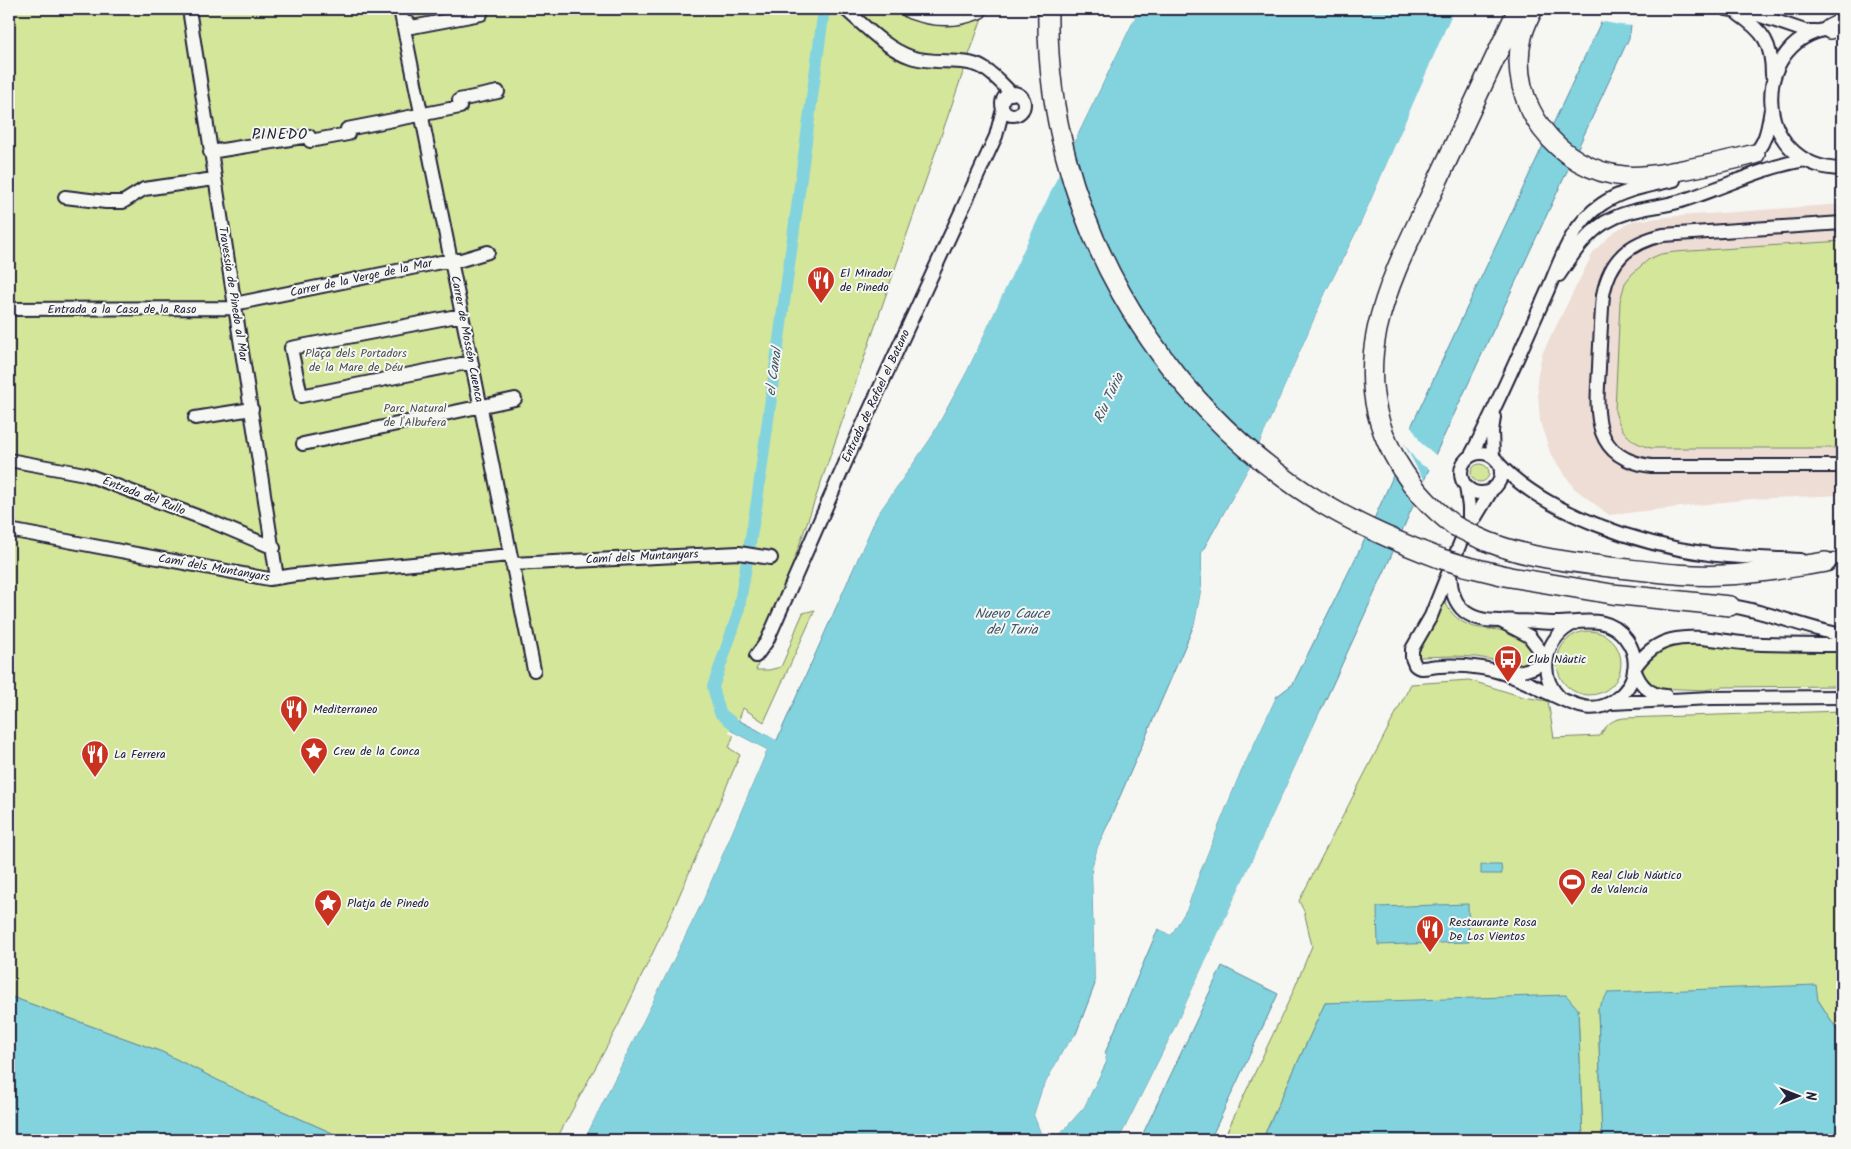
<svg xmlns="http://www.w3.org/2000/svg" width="1851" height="1149" font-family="Kalam,sans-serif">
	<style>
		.built { fill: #edddd5 }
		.green { fill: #d4e69a; stroke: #7b846a }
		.water { fill: #83d3df; stroke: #5c8c9d }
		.pier { fill: #f6f6f2 }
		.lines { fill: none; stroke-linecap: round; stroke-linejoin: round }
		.canal { stroke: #83d3df; stroke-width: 12 }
		.minor-casing { stroke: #22223b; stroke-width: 16 }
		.highway-casing { stroke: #22223b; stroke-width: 22 }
		.minor { stroke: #f6f6f2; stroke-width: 12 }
		.highway { stroke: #f6f6f2; stroke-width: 19 }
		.highway-bridge-casing { stroke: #22223b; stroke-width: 22; stroke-linecap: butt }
		.highway-bridge { stroke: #f6f6f2; stroke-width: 19 }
		.labels { text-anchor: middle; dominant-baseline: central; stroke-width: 4; stroke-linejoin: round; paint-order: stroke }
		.poi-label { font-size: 12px; fill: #22223b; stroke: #f6f6f2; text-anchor: start }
		.street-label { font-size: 12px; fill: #22223b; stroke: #f6f6f2 }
		.park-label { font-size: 12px; fill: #4e5353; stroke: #f6f6f2 }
		.water-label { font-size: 14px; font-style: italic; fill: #3f576c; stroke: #f6f6f2 }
		.quarter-label { font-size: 15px; letter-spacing: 1px; fill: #22223b; stroke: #f6f6f2 }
	</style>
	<rect width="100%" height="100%" fill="#f6f6f2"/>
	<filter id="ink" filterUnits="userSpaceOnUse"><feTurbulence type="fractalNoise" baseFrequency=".02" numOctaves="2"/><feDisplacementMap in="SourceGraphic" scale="10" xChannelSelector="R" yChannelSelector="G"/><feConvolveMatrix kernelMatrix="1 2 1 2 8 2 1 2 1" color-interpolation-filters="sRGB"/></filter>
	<g filter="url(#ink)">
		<path class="built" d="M1842 204V495L1751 499 1609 515 1574 488 1551 455 1540 422 1537 379 1542 354 1594 251 1615 231 1633 221 1666 217Z"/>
		<path class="green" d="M9 9H985L756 670H769L781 667C790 649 794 631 803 613L815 610 764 722 743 708 729 748 740 755 673 910 618 1026 556 1140H348L251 1097 162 1052 9 996Z
			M1842 241V448H1651C1630 443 1620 431 1615 411L1620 301 1625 283 1632 274 1649 259 1661 254 1675 252Z
			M1471 473a9 9 0 1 1 18 0a9 9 0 1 1-18 0Z
			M1444 600C1447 605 1449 610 1453 614 1474 637 1499 623 1522 637 1527 640 1531 647 1535 652L1534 659 1528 663 1513 666 1494 660 1476 657 1454 656 1419 657 1417 653 1435 623Z
			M1557 663a32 32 0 1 1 64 0a32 32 0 1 1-64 0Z
			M1679 643 1746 650 1842 652V686L1723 687 1704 690 1656 688 1643 675V669C1653 656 1663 648 1679 643Z
			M1469 680 1523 697 1548 701 1554 738 1600 736C1606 725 1612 719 1624 718L1842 711V1037L1818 1000 1598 1008 1602 1140H1583L1578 1009 1325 1003 1262 1140H1223L1292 994 1312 946 1304 911 1299 901 1411 684Z"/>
		<path class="water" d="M1139 9H1455L1360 225 1326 292 1250 466 1202 552V586L1195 623 1098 847 1092 868 1095 984 1076 1034 1064 1049 1042 1090 1034 1115 1041 1133 1060 1134 1084 1107 1106 1063 1105 1053 1158 929 1171 935 1187 908 1199 874 1237 780 1276 697 1293 684 1365 539 1391 481 1410 429 1607 9H1638L1632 20 1629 38 1436 453 1385 570 1223 924 1169 1040 1119 1140H584L703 900 767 750 731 731 738 720 777 740 877 515 930 439 967 371 1043 206Z
			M1481 865H1501L1502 874H1481Z
			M1468 904 1469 942 1378 945 1377 907Z
			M1222 966 1278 994 1210 1140H1140Z
			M1816 985 1818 1000 1842 1037V1140H1602L1598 1008 1608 993Z
			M1566 995 1578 1009 1583 1140H1262L1325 1003Z
			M9 996 162 1052 251 1097 348 1140H9Z"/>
		<path class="pier" d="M1136 9H1139L1073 144 1079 166 1090 203 1121 274 1157 333 1193 381 1221 410 1259 445 1326 292 1360 225 1454 9H1457L1362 226 1328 293 1252 467 1205 553V586L1197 623 1185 653 1195 623 1202 586V553L1251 464 1204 421 1182 397 1159 368 1131 329 1111 296 1092 261 1079 229 1060 172 967 371 930 439 877 515 776 740 737 718H739L775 737 875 514 928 438 965 370 1040 205Z
			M1603 11 1626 15 1637 16 1633 26 1620 25 1599 21Z
			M1410 424 1421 443 1437 456 1431 470 1422 465 1415 459 1403 442 1419 472 1426 482 1415 507 1391 472Z
			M1276 697 1237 780 1199 874 1187 908 1171 935 1166 933 1167 931 1170 932 1185 907 1196 873 1235 779 1272 700Z
			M1322 708 1321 715 1229 916 1223 924 1220 937 1171 1041 1121 1140H1119L1169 1040Z
			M729 730 767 750 703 900 584 1140H582L700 898 764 751 729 733Z
			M1137 761 1100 848 1095 869 1097 981 1095 984 1092 868 1098 847Z
			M1076 1034 1075 1040 1066 1051 1044 1091 1036 1115 1042 1131 1059 1132 1082 1106 1103 1062V1052L1105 1053 1106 1062 1084 1107 1060 1134 1041 1133 1034 1115 1042 1090 1064 1049Z"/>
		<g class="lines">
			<path class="canal" d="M735 725 720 713 713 687 738 614 757 501 824 9"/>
			<g class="minor-casing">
				<path id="minor" d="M189 9 277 578
					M400 9 534 670
					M845 9C865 26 885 48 911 57 933 65 965 57 983 68 994 74 1003 85 1012 94
					M1726 9 1758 15 1805 31H1816
					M1738 14C1764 32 1772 43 1772 75
					M403 24 409 23 412 27 481 14 479 9
					M1837 28C1747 34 1750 168 1842 169
					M1002 104a11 11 0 1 1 22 0a11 11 0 1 1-22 0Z
					M210 152 309 136 310 141 348 134 347 129 460 107 459 100 498 92
					M1750 158C1766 145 1768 128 1771 109
					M65 197 106 202H123L144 189 214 179
					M1842 223 1663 235C1629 243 1610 259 1603 295 1601 319 1600 344 1599 368 1596 415 1592 458 1651 466H1842
					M1559 275C1572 256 1584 236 1604 223 1631 207 1653 209 1681 201 1723 188 1762 167 1805 160
					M234 304 451 260H461L488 252
					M9 309 235 308
					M462 315 291 348 301 396 471 362
					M195 418 252 409
					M303 444 515 399
					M1461 473a20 20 0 1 1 40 0a20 20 0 1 1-40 0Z
					M1471 455C1497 406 1519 354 1542 303 1559 268 1567 227 1602 204 1624 189 1649 186 1674 180
					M1493 457 1492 431 1494 417
					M9 460 85 474 210 521 274 548
					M1498 463C1545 514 1641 545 1709 554 1739 558 1770 558 1800 560
					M1466 486 1469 507V526
					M9 530 269 579 295 575 510 555
					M1820 561 1842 559
					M512 564 739 553 771 558
					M1450 569C1450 604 1463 621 1500 621 1505 621 1510 620 1515 621 1529 621 1543 623 1557 623 1582 623 1609 614 1626 639 1633 648 1636 660 1634 671 1632 683 1626 692 1616 699 1592 718 1569 702 1546 692 1527 682 1503 671 1482 668 1468 666 1454 665 1440 666 1434 666 1428 668 1422 668 1418 668 1417 667 1415 665L1412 658V649L1431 616 1461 541 1493 488
					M1730 606C1768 611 1804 628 1842 635
					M1502 622 1529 636 1546 658
					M756 656 767 641 847 459 996 136 1003 109
					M1635 667C1644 654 1655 644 1671 640 1693 634 1720 641 1743 643 1776 645 1809 645 1842 645
					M1634 669C1640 685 1649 695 1666 696
					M1504 672C1519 673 1534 670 1546 660
					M1559 697C1536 673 1546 636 1575 623
					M1612 703 1711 698 1842 697"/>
			</g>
			<g class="highway-casing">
				<path id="highway" d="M911 9C933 17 957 18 978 9
					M1048 9C1044 208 1155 403 1325 505 1362 527 1402 544 1442 559
					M1533 9C1529 18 1524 27 1522 37 1506 103 1558 170 1624 176 1642 178 1659 174 1677 171 1703 166 1729 161 1755 154
					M1830 29 1842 23
					M1455 526C1428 506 1407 482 1392 452 1343 358 1396 270 1436 184 1463 126 1491 67 1518 9
					M1477 537C1519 557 1565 561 1610 567 1648 571 1686 577 1724 575 1758 574 1792 567 1826 562
					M1465 566 1510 577 1612 594 1730 606"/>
			</g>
			<use href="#minor" class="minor"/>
			<use href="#highway" class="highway"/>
			<g class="highway-bridge-casing">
				<path id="highway-bridge" d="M1455 526 1477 537
					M1442 559 1465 566"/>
			</g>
			<use href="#highway-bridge" class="highway-bridge"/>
		</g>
	</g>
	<defs>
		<g id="restaurant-pin" transform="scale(1.4375)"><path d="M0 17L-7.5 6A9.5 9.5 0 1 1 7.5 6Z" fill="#c8321e" stroke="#f6f6f2"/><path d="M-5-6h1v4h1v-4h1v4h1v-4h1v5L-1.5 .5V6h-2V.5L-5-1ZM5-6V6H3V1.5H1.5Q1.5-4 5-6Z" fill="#fff"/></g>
		<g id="bus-pin" transform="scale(1.4375)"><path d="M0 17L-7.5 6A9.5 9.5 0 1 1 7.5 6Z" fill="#c8321e" stroke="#f6f6f2"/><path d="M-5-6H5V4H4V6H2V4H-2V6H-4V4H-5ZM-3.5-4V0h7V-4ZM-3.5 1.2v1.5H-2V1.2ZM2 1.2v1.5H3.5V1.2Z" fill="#fff"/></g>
		<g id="sight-pin" transform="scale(1.4375)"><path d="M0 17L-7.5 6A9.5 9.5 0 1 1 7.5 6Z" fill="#c8321e" stroke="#f6f6f2"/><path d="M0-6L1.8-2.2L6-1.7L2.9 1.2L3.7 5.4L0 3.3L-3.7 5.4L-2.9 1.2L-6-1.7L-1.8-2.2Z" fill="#fff"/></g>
		<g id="stadium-pin" transform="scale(1.4375)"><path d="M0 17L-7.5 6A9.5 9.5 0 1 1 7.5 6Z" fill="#c8321e" stroke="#f6f6f2"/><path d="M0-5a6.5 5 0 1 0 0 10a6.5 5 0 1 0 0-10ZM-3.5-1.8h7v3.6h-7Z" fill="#fff"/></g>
	</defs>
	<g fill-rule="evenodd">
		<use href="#restaurant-pin" x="821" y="280"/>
		<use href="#bus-pin" x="1508" y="659"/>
		<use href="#restaurant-pin" x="294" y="709"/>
		<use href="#sight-pin" x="314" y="751"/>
		<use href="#restaurant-pin" x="95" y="754"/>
		<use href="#stadium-pin" x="1572" y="882"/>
		<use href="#sight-pin" x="328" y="903"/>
		<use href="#restaurant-pin" x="1430" y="929"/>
	</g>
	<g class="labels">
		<g class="poi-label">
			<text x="840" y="273">El Mirador<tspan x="840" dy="14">de Pinedo</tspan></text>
			<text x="1527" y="659">Club Nàutic</text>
			<text x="313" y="709">Mediterraneo</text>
			<text x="333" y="751">Creu de la Conca</text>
			<text x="114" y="754">La Ferrera</text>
			<text x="1591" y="875">Real Club Náutico<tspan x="1591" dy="14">de Valencia</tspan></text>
			<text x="347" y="903">Platja de Pinedo</text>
			<text x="1449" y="922">Restaurante Rosa<tspan x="1449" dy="14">De Los Vientos</tspan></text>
		</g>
		<g class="street-label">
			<text transform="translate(361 278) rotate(-12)">Carrer de la Verge de la Mar</text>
			<text transform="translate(233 294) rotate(81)">Travessia de Pinedo al Mar</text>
			<text x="122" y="309">Entrada a la Casa de la Raso</text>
			<text transform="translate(467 339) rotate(79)">Carrer de Mossén Cuenca</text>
			<text transform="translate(876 396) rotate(-65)">Entrada de Rafael el Batano</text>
			<text transform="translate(144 496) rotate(21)">Entrada del Rullo</text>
			<text transform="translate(642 557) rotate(-3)">Camí dels Muntanyars</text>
			<text transform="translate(214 568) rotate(10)">Camí dels Muntanyars</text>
		</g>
		<g class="park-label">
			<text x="356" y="353">Plaça dels Portadors<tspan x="356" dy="14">de la Mare de Déu</tspan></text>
			<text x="415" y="408">Parc Natural<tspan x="415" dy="14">de l'Albufera</tspan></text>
		</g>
		<g class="water-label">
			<text transform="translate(774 372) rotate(-82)">el Canal</text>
			<text transform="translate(1109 398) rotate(-65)">Riu Túria</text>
			<text x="1012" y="614">Nuevo Cauce<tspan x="1012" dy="16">del Turia</tspan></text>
		</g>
		<g class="quarter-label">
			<text x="280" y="135">PINEDO</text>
		</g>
	</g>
	<rect width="1851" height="1149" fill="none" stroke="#f6f6f2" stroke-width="30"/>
	<rect x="15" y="15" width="1821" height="1119" fill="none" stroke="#22223b" stroke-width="2" filter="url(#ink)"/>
	<g transform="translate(1798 1096) rotate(90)" stroke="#f6f6f2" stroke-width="4" paint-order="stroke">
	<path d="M0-4L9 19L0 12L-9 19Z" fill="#22223b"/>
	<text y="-8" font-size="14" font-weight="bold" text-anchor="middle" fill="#22223b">N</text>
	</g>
</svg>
